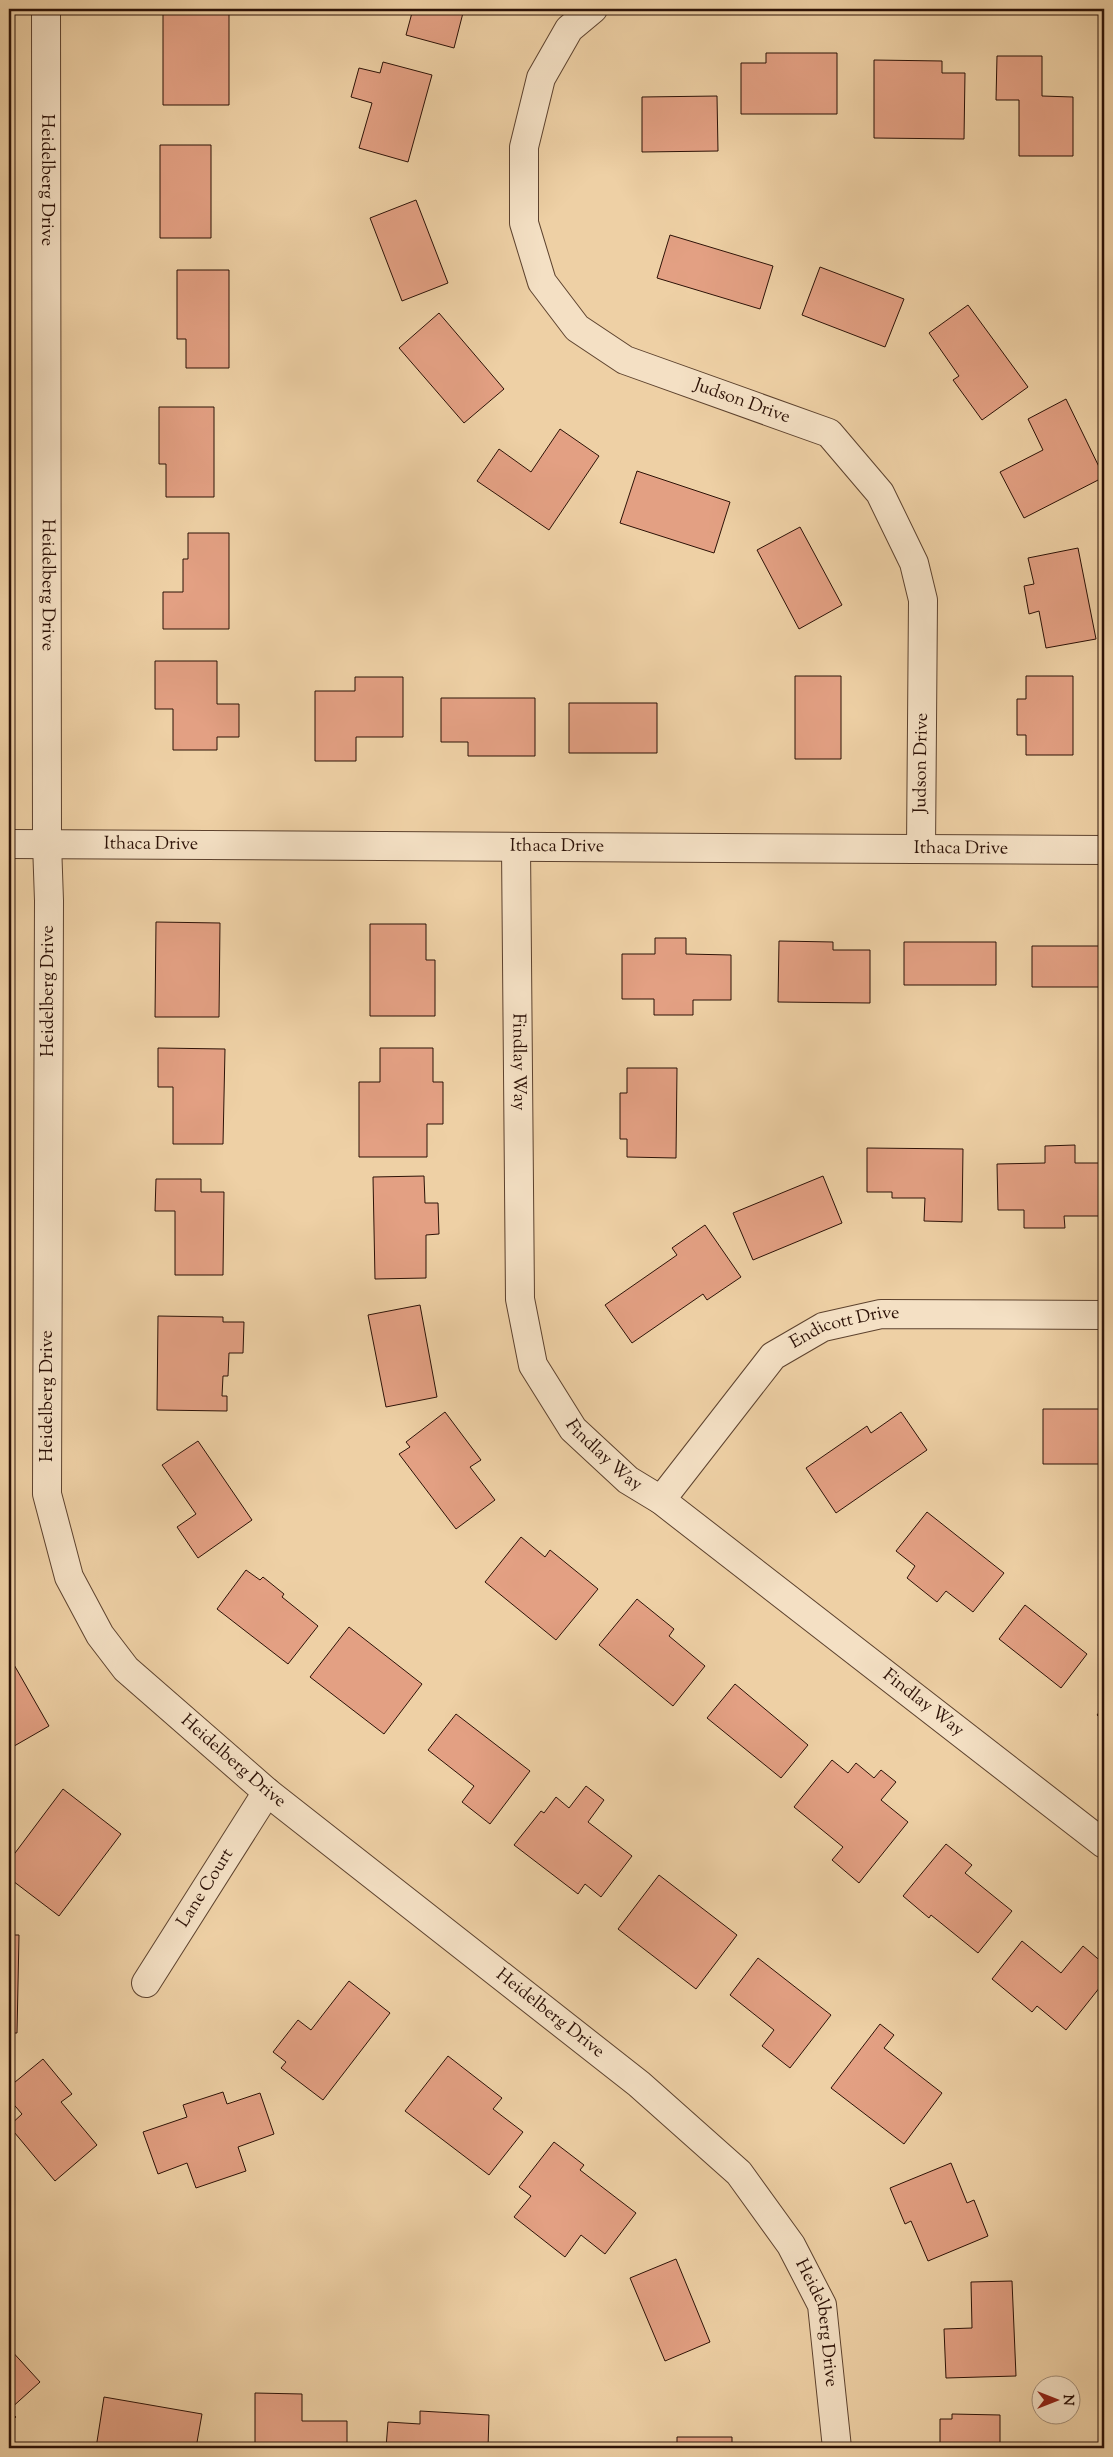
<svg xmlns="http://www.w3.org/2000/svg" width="1113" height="2457" font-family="'Sorts Mill Goudy',serif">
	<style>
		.building { fill: #e3a083; stroke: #2d1207 }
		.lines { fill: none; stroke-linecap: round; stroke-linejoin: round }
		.minor-casing { stroke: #5d422e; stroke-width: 30 }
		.minor { stroke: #f4e0c4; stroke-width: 28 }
		.labels { text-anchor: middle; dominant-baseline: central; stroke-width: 4.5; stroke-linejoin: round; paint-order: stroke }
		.street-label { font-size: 18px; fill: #2d1207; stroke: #f4e0c4 }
	</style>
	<rect width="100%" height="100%" fill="#eed0a5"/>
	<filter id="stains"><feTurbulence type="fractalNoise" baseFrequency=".004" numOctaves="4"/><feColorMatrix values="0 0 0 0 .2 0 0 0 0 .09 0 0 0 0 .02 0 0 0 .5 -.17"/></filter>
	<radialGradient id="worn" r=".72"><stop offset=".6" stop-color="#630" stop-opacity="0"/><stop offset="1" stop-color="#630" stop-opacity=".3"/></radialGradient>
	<path class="building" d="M413 9H464L454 48 406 35Z
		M163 12H229V105H163Z
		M766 53H837V114H741V63H766Z
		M997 56H1042V96L1073 97V156H1019V100H996Z
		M874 60 942 61V73H965L964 139 874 138Z
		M383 62 432 75 408 162 359 148 372 103 351 97 359 68 380 73Z
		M717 96 718 151 642 152V97Z
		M160 145H211V238H160Z
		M416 200 448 283 402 301 370 218Z
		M670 235 773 266 760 309 657 278Z
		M820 267 904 299 885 347 802 315Z
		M177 270H229V368H186V339H177Z
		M968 305 1028 387 982 420 953 380 959 376 929 333Z
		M439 313 504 389 464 423 399 348Z
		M1066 399 1104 477 1024 518 1000 472 1043 450 1028 419Z
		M159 407H214V497H166V464H159Z
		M560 429 599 456 549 530 477 481 499 449 531 472Z
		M637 471 730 502 714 553 620 523Z
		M800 527 842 605 799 629 757 550Z
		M188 533H229V629H163V592H183V559H188Z
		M1078 548 1096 639 1046 648 1039 611 1029 614 1024 586 1034 584 1028 558Z
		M155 661H217V704H239V737H217V750H173V709H155Z
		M795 676H841V759H795Z
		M1026 676H1073V755H1026V735H1017V699H1026Z
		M355 677H403V737H356V761H315V691H355Z
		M441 698H535V756H468V742H441Z
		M569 703H657V753H569Z
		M156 922 220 923 219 1017H155Z
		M370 924H426V960H435V1016H370Z
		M655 938H686V954L731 955V1000H693V1015H654V999H622V954H655Z
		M779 941 833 942V950H870V1003L778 1002Z
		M904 942H996V985H904Z
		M1032 946H1104V987H1032Z
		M158 1048 225 1049 223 1144H173V1087H158Z
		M380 1048H433V1082H443V1124H427V1157H359V1082H380Z
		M627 1068H677L676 1158 627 1157V1139H620V1093H627Z
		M1075 1145V1163H1100L1101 1216H1064L1065 1228H1024V1210H998L997 1164 1045 1163V1146Z
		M867 1148 963 1149 962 1222 924 1221 925 1198H892V1192H867Z
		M424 1176 425 1203H438L439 1234 426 1235V1278L375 1279 373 1177Z
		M823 1176 842 1223 753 1260 733 1213Z
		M156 1179H201V1192H224L223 1275H175V1211H155Z
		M705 1225 741 1277 707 1300 703 1294 632 1343 605 1305 677 1255 672 1248Z
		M420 1305 437 1397 386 1407 368 1315Z
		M158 1316 223 1317V1322H244L243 1353H229L228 1376H223L222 1396H227V1411L157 1410Z
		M1043 1409H1104V1464H1043Z
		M445 1412 481 1460 470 1467 495 1500 456 1529 399 1454 410 1447 406 1442Z
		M901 1412 927 1450 836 1513 806 1468 867 1426 871 1433Z
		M198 1441 252 1520 198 1558 177 1527 196 1514 162 1465Z
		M927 1512 1004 1573 973 1612 946 1591 937 1602 907 1578 915 1566 896 1551Z
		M521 1537 545 1557 550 1550 598 1589 556 1640 485 1582Z
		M246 1570 260 1580 263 1577 284 1594 282 1597 318 1626 288 1664 217 1609Z
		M637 1599 674 1629 669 1636 705 1666 673 1706 599 1645Z
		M1025 1605 1087 1654 1061 1688 999 1639Z
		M349 1627 422 1684 384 1734 310 1677Z
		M9 1656 49 1726 9 1749Z
		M735 1684 808 1745 781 1778 707 1718Z
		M1104 1706V1721L1097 1715Z
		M456 1714 530 1771 490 1824 462 1802 474 1786 428 1750Z
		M832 1760 848 1773 856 1763 874 1778 881 1770 896 1782 881 1800 908 1822 859 1883 832 1860 843 1847 794 1807Z
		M586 1786 604 1800 588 1822 632 1856 601 1897 585 1884 578 1894 514 1845 541 1811 544 1813 556 1797 569 1808Z
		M63 1789 121 1834 59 1916 9 1878V1861Z
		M946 1844 972 1865 965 1873 1012 1911 978 1953 931 1915 929 1918 903 1896Z
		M659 1875 737 1935 696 1989 618 1929Z
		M9 1935H19L17 2033H9Z
		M1022 1941 1061 1973 1083 1946 1104 1964V1982L1066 2030 1037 2006 1032 2012 992 1979Z
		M758 1958 831 2015 790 2068 762 2046 774 2030 730 1995Z
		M349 1981 390 2013 323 2100 281 2068 286 2062 273 2052 298 2020 311 2030Z
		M880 2024 894 2035 884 2048 942 2093 904 2144 831 2088Z
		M448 2056 502 2098 493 2109 523 2132 489 2175 405 2111Z
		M43 2059 72 2094 61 2102 97 2145 55 2181 9 2126 22 2114 9 2099V2087Z
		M223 2092 227 2104 260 2093 274 2134 238 2147 246 2171 196 2188 187 2163 158 2174 143 2132 187 2117 183 2105Z
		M554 2142 584 2165 580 2170 636 2213 605 2254 581 2235 565 2257 514 2217 531 2196 519 2187Z
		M951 2163 967 2203 974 2200 988 2236 928 2261 911 2221 905 2224 890 2188Z
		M676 2259 710 2342 665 2361 630 2278Z
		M1012 2281 1016 2376 946 2378 944 2329 972 2328 971 2282Z
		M9 2348 40 2382 9 2410 16 2417 9 2424Z
		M255 2393 302 2394V2421H347V2448H255Z
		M104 2397 202 2414 196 2448H96Z
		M420 2411 489 2415 488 2448H386L388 2422 420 2424Z
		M952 2414 1000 2415V2448H940V2419H952Z
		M677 2437H732V2448H677Z"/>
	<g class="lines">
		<g class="minor-casing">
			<g id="minor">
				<path id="s1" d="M46 9 47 843 49 901 47 1494 69 1577 100 1635 126 1669 267 1792 639 2084 739 2173 791 2245 822 2305 837 2448"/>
				<path id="s2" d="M593 9 569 29 541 78 524 147V223L542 282 577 328 625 360 829 433 880 493 914 563 923 600 921 849"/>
				<path id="s3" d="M9 844 1104 850"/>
				<path id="s4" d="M516 847 520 1299 533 1365 573 1429 628 1480 661 1500 1104 1844"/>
				<path id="s5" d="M661 1500 773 1356 823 1327 881 1314 1104 1315"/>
				<path id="s6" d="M146 1983 267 1792"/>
			</g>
		</g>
		<use href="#minor" class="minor"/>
	</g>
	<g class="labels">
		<g class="street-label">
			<text stroke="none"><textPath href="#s1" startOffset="171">Heidelberg Drive</textPath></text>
			<text stroke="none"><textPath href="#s2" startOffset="536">Judson Drive</textPath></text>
			<text stroke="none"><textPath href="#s1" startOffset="576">Heidelberg Drive</textPath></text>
			<text transform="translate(922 763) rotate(-89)">Judson Drive</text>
			<text stroke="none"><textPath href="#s3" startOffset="142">Ithaca Drive</textPath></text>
			<text stroke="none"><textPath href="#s3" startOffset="548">Ithaca Drive</textPath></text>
			<text stroke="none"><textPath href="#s3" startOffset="952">Ithaca Drive</textPath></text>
			<text transform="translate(49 991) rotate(-90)">Heidelberg Drive</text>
			<text stroke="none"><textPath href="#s4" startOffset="215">Findlay Way</textPath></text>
			<text stroke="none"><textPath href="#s5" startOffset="261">Endicott Drive</textPath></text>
			<text transform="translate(48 1396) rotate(-90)">Heidelberg Drive</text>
			<text stroke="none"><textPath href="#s4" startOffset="635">Findlay Way</textPath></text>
			<text stroke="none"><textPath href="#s4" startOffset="1040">Findlay Way</textPath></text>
			<text stroke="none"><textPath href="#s1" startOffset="1821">Heidelberg Drive</textPath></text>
			<text stroke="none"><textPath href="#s6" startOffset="112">Lane Court</textPath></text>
			<text stroke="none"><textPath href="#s1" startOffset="2226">Heidelberg Drive</textPath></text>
			<text stroke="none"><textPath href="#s1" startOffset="2646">Heidelberg Drive</textPath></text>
		</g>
	</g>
	<rect width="1113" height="2457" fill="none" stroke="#eed0a5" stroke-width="30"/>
	<rect x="10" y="10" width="1093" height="2437" fill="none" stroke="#2d1207" stroke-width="2.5"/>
	<rect x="15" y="15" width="1083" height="2427" fill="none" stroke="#2d1207"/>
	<g transform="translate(1056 2400) rotate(90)"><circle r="24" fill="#f4e0c4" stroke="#a48e78"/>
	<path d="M0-4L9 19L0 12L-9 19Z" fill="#8f2418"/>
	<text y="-8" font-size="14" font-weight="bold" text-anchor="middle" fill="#2d1207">N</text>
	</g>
	<rect width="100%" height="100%" filter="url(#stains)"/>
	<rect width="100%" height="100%" fill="url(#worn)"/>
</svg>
